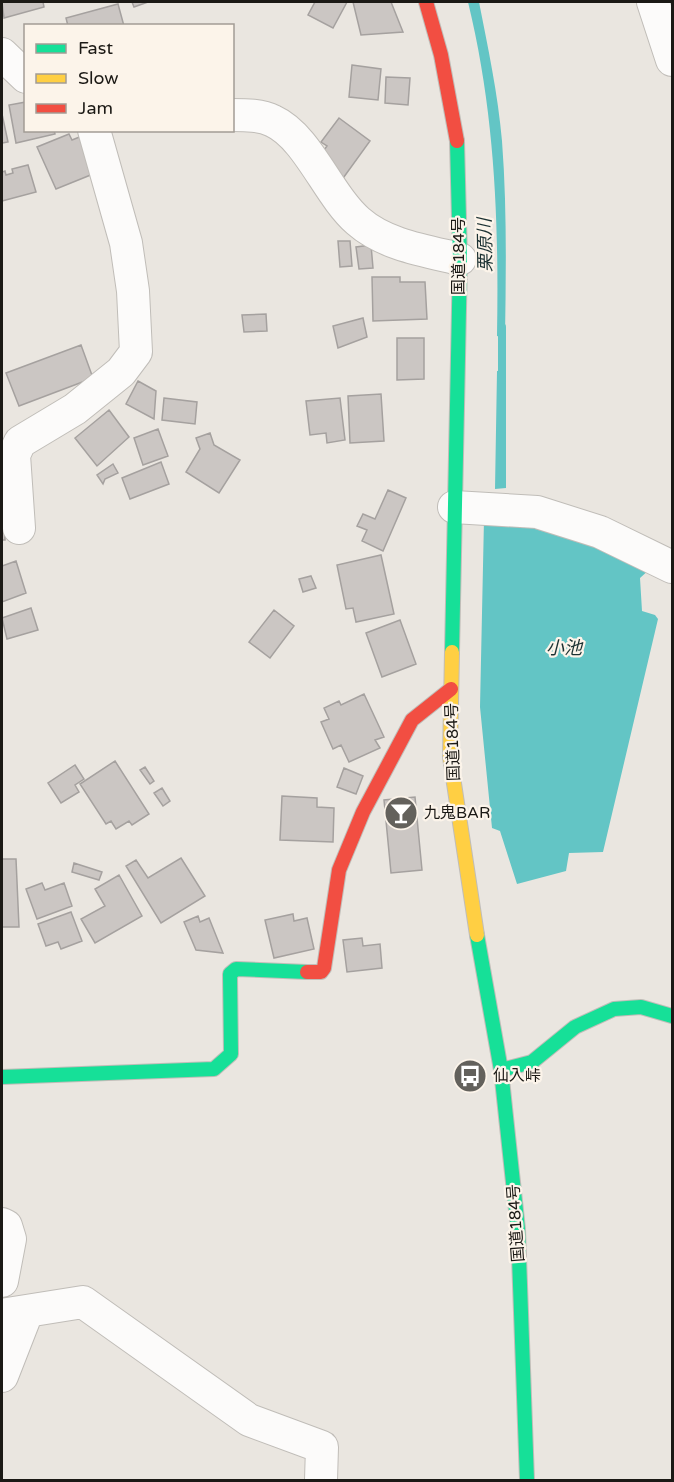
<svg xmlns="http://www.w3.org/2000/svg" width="674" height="1482" font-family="'Varela Round','Noto Sans JP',sans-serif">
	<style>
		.water { fill: #63c5c5 }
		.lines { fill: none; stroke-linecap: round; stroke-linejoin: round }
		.stream { stroke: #63c5c5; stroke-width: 8 }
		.building { fill: #cbc6c3; stroke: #a5a19f; stroke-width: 1.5 }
		.street-casing { stroke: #c0bdb8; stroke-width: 34 }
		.fast-casing { stroke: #c0bdb8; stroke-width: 16 }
		.slow-casing { stroke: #c0bdb8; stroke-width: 16 }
		.jam-casing { stroke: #c0bdb8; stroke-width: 16 }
		.street { stroke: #fcfbfa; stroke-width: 32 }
		.fast { stroke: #16e098; stroke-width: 14 }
		.slow { stroke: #ffcf43; stroke-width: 14 }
		.jam { stroke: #f24e42; stroke-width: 14 }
		.labels { text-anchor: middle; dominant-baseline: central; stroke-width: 4.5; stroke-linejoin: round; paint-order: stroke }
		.street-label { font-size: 16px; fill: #1b1915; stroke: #fcf4ea }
		.poi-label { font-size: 16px; fill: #1b1915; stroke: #fcf4ea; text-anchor: start }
		.water-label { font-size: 18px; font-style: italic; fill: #1b3132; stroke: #fcf4ea }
	</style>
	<rect width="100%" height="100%" fill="#eae6e0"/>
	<path class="water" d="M468 2H479C488 48 498 94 502 141 507 206 506 273 505 338L497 336C499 221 495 113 468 2Z
		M506 370V488L495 489 497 371Z
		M484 519 558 523 650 569 640 578 642 611 655 615 658 619 603 852 569 853 566 871 517 884 500 831 492 828 480 707Z"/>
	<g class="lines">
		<path class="stream" d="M502 380V327"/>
	</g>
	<path class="building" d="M2 2H43L44 7 4 18Z
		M132 2H148L134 7Z
		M315 2H347L333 28 308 15Z
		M353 2H391L403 32 361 35Z
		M118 4 124 26H68L66 18Z
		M352 65 381 69 378 100 349 97Z
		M386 77 410 78 408 105 385 103Z
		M26 102V130H54L55 134 16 143 9 105Z
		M2 114 8 142 2 143Z
		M339 118 370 141 341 181 319 157 327 146 321 142Z
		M69 134 72 140 82 136 98 172 56 189 37 147Z
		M28 165 36 192 2 201V172L5 171 6 175 13 173 12 169Z
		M338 241H350L352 266 340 267Z
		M371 245 373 268 359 269 356 247Z
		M372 277H400V282H425L427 319 373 321Z
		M266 314 267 331 244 332 242 315Z
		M363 318 367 337 338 348 333 326Z
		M397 338H424V379L397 380Z
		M81 345 93 378 19 406 6 373Z
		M138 381 156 391 154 419 126 404Z
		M381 394 384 441 350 443 348 396Z
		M164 398 197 402 195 424 162 420Z
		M340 398 345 440 327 443 326 433 310 435 306 401Z
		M109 410 129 437 97 466 75 438Z
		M158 429 168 456 143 465 134 438Z
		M210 433 214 445 240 460 219 493 186 472 200 449 196 438Z
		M161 462 169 484 130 499 122 478Z
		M113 464 118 473 105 479 103 484 97 475Z
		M388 490 406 498 383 551 362 541 367 530 357 526 363 514 375 519Z
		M2 498H5V540H2Z
		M381 555 394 614 356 622 353 608 346 609 337 565Z
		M16 561 26 593 2 602V566Z
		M311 576 316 588 303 592 299 579Z
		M31 608 38 630 7 639 2 618Z
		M274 610 294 626 270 658 249 642Z
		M400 620 416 664 382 677 366 633Z
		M364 694 384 737 375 740 380 748 349 762 341 745 333 749 321 722 329 719 324 708 339 701 341 705Z
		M115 761 149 814 132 825 129 821 116 829 111 821 106 824 80 784Z
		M75 765 84 779 75 785 79 792 61 803 48 783Z
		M145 767 154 781 150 784 140 770Z
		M344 768 363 776 356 794 337 787Z
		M162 788 170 801 163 806 154 793Z
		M282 796 317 798V807L334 808 333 842 280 840Z
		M415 797 422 870 391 873 384 800Z
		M181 858 205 896 161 923 126 866 136 860 148 878Z
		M2 859H16L19 927H2Z
		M74 863 102 872 99 880 72 872Z
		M119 875 142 916 95 943 81 919 105 906 95 889Z
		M42 883 45 890 64 883 72 906 37 919 26 889Z
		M71 912 82 941 61 949 58 942 46 946 38 924Z
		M293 914 294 921 307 918 314 949 274 958 265 920Z
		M198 916 200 922 209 918 223 953 196 950 184 922Z
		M362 938 363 946 380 944 382 968 347 972 343 940Z"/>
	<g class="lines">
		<g class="street-casing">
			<path id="street" d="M653 2 672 60
				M2 54 26 77
				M232 115C246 115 261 115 273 121 308 137 328 195 358 221 385 245 426 251 460 259
				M454 507 537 512 600 532 672 567
				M19 528 14 455 20 442 75 409 121 372 136 352 133 291 126 243 94 130
				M2 1224 6 1226 10 1239 2 1281
				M2 1315 83 1302 249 1420 322 1447 321 1480
				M2 1376 27 1312"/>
		</g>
		<g class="fast-casing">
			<path id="fast" d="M452 652 460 259 457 141
				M477 935 501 1070 518 1229 527 1480
				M501 1070 532 1062 575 1027 614 1009 641 1007 672 1016
				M2 1077 214 1069 231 1054 230 974 236 969 307 972"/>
		</g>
		<g class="slow-casing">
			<path id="slow" d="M452 652 450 757 477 935"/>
		</g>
		<g class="jam-casing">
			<path id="jam" d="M426 2 441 55 457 141
				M307 972H321L324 968 339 870 363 812 412 720 451 689"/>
		</g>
		<use href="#street" class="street"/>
		<use href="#fast" class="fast"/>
		<use href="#slow" class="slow"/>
		<use href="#jam" class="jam"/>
	</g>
	<defs>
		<g id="bar-disc" transform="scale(1.725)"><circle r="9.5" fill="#63615c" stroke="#fcf4ea"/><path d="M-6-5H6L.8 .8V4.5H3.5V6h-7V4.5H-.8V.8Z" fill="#fff"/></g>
		<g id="bus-disc" transform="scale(1.725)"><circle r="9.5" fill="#63615c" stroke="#fcf4ea"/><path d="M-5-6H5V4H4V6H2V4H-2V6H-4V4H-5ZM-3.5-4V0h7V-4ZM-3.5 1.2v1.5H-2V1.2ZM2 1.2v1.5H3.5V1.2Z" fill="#fff"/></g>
	</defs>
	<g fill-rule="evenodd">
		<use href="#bar-disc" x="401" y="813"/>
		<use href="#bus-disc" x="470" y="1076"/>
	</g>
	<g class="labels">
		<g class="street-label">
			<text transform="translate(459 256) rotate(-90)">国道184号</text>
			<text transform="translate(453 742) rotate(-92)">国道184号</text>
			<text transform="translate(516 1223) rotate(-94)">国道184号</text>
		</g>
		<g class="poi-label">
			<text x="424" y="813">九鬼BAR</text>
			<text x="493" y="1076">仙入峠</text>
		</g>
		<g class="water-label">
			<text transform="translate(485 245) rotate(-91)">栗原川</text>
			<text x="564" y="648">小池</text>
		</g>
	</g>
	<rect width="674" height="1482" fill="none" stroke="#1b1915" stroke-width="6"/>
	<rect x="24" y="24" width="210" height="108" fill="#fcf4ea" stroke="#a29c95" stroke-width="1.5"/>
	<rect x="36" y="44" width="30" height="9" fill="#16e098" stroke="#a29c95" stroke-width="1.5"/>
	<text x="78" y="54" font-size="18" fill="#1b1915">Fast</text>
	<rect x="36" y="74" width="30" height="9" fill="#ffcf43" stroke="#a29c95" stroke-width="1.5"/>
	<text x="78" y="84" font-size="18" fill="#1b1915">Slow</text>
	<rect x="36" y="104" width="30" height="9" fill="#f24e42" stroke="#a29c95" stroke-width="1.5"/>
	<text x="78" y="114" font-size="18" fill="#1b1915">Jam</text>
</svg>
